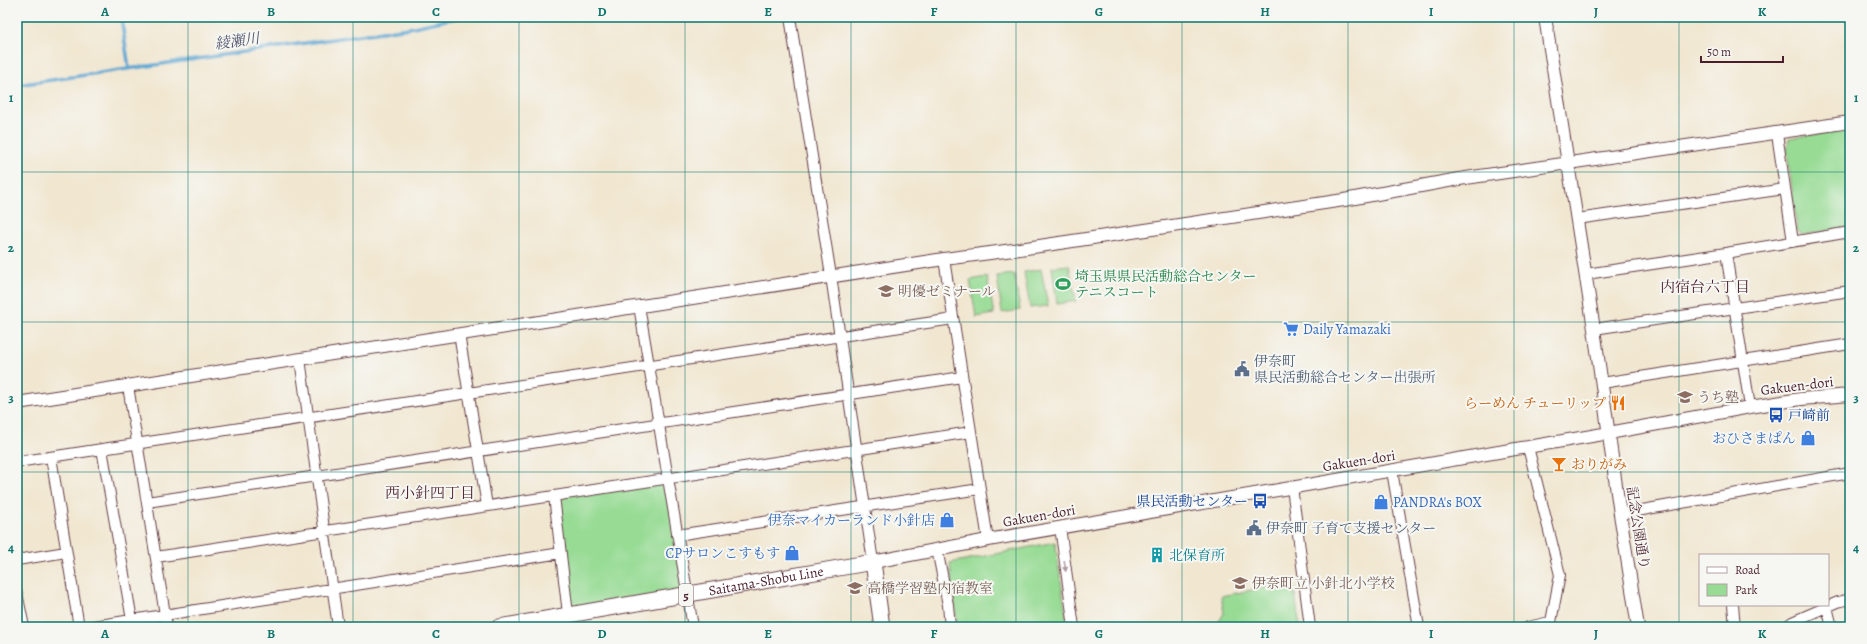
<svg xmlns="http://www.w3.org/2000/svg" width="1867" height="644" font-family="Alegreya,'Noto Serif JP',serif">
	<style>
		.green { fill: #97db94; stroke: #707d60 }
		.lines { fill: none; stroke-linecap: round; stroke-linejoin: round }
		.stream { stroke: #5aa6d3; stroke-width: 3.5 }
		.minor-casing { stroke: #633d44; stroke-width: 12 }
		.tertiary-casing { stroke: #633d44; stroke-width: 14 }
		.primary-casing { stroke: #633d44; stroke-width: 17 }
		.minor { stroke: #fff; stroke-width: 10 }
		.tertiary { stroke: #fff; stroke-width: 12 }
		.primary { stroke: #fff; stroke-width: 15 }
		.oneway { fill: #ae9aa0 }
		.grid { fill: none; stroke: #0f766e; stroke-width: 1; stroke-opacity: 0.55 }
		.labels { text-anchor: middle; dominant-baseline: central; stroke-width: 4; stroke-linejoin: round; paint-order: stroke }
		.shield { fill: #f6f6f2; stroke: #7e6067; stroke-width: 1 }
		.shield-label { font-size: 13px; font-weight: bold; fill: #4a1f2b }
		.leisure-label { font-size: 14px; fill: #27864d; stroke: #f6f6f2; text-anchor: start }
		.education-label { font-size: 14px; fill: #785e54; stroke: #f6f6f2; text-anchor: start }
		.shop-label { font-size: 14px; fill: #366cbe; stroke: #f6f6f2; text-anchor: end }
		.service-label { font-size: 14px; fill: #4e5e75; stroke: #f6f6f2; text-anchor: start }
		.street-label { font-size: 14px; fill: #4a1f2b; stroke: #f6f6f2 }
		.food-label { font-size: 14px; fill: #c56008; stroke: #f6f6f2; text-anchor: end }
		.transit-label { font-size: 14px; fill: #164399; stroke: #f6f6f2; text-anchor: start }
		.culture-label { font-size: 14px; fill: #0d838f; stroke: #f6f6f2; text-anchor: start }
		.water-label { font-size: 15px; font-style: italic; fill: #50556e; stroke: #f6f6f2 }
		.neighbourhood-label { font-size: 15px; fill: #4a1f2b; stroke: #f6f6f2 }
		.neatline { fill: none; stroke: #0f766e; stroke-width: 1.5 }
		.grid-label { font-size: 13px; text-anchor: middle; font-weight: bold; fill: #0f766e }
	</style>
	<rect width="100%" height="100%" fill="#f6f6f2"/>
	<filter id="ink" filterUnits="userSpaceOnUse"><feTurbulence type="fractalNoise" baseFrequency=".025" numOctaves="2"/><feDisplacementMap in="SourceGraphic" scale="8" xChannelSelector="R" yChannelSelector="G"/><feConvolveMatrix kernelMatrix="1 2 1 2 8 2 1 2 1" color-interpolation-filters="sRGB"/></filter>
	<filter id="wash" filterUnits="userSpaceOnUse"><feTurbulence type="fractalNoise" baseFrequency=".012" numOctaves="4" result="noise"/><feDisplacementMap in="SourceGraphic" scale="16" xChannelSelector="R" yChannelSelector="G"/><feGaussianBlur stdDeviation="0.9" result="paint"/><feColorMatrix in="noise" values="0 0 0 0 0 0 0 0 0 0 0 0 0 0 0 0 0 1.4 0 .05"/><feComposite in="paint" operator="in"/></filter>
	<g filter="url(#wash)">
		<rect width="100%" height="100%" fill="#f1e7d1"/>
		<path class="green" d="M1845 130 1850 159V227L1803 235 1797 230 1787 150 1789 138Z
			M1069 265 1076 301 1057 304 1052 267Z
			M1041 269 1048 306 1030 308 1024 272Z
			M1014 274 1020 310 1002 313 997 276Z
			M987 277 994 314 976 317 970 280Z
			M668 478 687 595 568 614 554 496Z
			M1055 542 1068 627H957L950 563Z
			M1293 582 1300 627H1216L1224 613 1221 596Z"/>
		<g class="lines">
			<path class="stream" d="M121 17 129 68
				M17 85 409 28 460 17"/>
		</g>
	</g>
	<g filter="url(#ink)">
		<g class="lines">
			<g class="minor-casing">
				<path id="minor" d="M790 17 831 276 873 562
					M1777 134 1793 242
					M1577 219 1785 189
					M1726 253 1750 407
					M944 259 988 540
					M1586 274 1726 253 1850 232
					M639 306 693 627
					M1594 329 1850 291
					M459 334 487 506
					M300 359 338 627
					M1602 383 1850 344
					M128 386 167 627
					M1528 447 1560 575 1550 627
					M102 449 132 620
					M51 457 79 627
					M17 462 953 319
					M1392 471 1419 627
					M1292 487 1310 627
					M554 496 568 614
					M147 502 962 377
					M1620 514 1850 473
					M1060 527 1074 627
					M677 535 980 489
					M937 549 948 605 950 627
					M156 557 971 432
					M17 560 66 552
					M17 593 24 627
					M1733 605 1735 627
					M1827 607 1832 627
					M87 627 561 553
					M1528 627 1550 622
					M1786 627 1792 622 1838 602 1850 599"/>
			</g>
			<g class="tertiary-casing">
				<path id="tertiary" d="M1545 17 1594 329 1620 514 1638 627
					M17 403 944 259 1013 250 1344 200 1459 179 1850 122
					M873 562 988 540 1609 433 1750 407 1801 399 1850 395"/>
			</g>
			<g class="primary-casing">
				<g id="primary">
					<path id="s1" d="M499 627 873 562 882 627"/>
				</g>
			</g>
			<use href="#minor" class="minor"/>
			<use href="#tertiary" class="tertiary"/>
			<use href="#primary" class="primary"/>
		</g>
		<defs><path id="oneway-solid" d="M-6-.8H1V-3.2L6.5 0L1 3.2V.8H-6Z"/></defs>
		<use class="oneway" href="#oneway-solid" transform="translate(1065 566) rotate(82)"/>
	</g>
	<path class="grid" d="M188 17V627M353 17V627M519 17V627M685 17V627M851 17V627M1016 17V627M1182 17V627M1348 17V627M1514 17V627M1679 17V627M17 172H1850M17 322H1850M17 472H1850"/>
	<defs>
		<g id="stadium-bare" transform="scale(1.2)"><path d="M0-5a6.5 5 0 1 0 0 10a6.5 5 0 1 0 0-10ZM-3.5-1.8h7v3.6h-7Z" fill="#2e9e5b" stroke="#f6f6f2" stroke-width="2.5" paint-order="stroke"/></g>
		<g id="school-bare" transform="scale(1.2)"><path d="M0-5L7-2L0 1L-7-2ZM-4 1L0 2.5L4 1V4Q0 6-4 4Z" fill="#8d6e63" stroke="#f6f6f2" stroke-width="2.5" paint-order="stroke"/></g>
		<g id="supermarket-bare" transform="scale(1.2)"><path d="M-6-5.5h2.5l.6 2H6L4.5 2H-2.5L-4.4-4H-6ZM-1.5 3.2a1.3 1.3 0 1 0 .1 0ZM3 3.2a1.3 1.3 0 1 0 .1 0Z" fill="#3f7fe0" stroke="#f6f6f2" stroke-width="2.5" paint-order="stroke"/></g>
		<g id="civic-bare" transform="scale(1.2)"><path d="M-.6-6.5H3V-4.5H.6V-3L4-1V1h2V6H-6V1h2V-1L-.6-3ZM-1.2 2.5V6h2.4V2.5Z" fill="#5c6f8a" stroke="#f6f6f2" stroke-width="2.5" paint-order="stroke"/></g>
		<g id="restaurant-bare" transform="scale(1.2)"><path d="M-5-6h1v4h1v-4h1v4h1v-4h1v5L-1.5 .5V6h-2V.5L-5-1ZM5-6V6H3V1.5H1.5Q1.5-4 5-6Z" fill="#e8710a" stroke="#f6f6f2" stroke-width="2.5" paint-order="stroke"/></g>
		<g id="bus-bare" transform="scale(1.2)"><path d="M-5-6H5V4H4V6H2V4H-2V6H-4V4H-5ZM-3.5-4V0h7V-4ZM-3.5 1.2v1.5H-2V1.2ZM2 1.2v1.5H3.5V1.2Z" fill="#1a4fb4" stroke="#f6f6f2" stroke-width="2.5" paint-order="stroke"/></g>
		<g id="shop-bare" transform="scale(1.2)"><path d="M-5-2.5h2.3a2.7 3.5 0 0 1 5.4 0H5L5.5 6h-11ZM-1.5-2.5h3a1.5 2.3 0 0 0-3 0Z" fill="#3f7fe0" stroke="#f6f6f2" stroke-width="2.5" paint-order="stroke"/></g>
		<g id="bar-bare" transform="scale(1.2)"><path d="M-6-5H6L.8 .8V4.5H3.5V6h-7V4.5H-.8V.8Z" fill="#e8710a" stroke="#f6f6f2" stroke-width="2.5" paint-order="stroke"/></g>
		<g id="building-bare" transform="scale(1.2)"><path d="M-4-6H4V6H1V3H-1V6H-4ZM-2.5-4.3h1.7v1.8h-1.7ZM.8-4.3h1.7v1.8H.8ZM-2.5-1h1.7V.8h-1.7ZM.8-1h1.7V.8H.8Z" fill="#0f9aa8" stroke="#f6f6f2" stroke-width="2.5" paint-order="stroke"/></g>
	</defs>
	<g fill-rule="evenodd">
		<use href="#stadium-bare" x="1063" y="284"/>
		<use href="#school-bare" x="886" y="291"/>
		<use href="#supermarket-bare" x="1291" y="329"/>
		<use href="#civic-bare" x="1242" y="369"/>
		<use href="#school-bare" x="1685" y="397"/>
		<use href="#restaurant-bare" x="1618" y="403"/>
		<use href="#bus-bare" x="1776" y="415"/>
		<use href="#shop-bare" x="1808" y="438"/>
		<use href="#bar-bare" x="1559" y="464"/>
		<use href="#bus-bare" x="1260" y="501"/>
		<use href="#shop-bare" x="1381" y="502"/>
		<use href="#shop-bare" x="947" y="520"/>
		<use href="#civic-bare" x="1254" y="528"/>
		<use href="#shop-bare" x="792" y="553"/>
		<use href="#building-bare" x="1157" y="555"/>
		<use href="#school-bare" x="1240" y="583"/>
		<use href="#school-bare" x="855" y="588"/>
	</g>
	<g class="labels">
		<rect class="shield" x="679" y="584" width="14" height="22" rx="3"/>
		<g class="shield-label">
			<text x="686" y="595">5</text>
		</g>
		<g class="leisure-label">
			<text x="1075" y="276">埼玉県県民活動総合センター<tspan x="1075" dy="16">テニスコート</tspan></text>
		</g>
		<g class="education-label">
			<text x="898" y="291">明優ゼミナール</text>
			<text x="1697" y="397">うち塾</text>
			<text x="1252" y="583">伊奈町立 小針北小学校</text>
			<text x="867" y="588">高橋学習塾内宿教室</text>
		</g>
		<g class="shop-label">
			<text x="1303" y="329" text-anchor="start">Daily Yamazaki</text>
			<text x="1796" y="438">おひさまぱん</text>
			<text x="1393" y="502" text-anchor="start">PANDRA's BOX</text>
			<text x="935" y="520">伊奈マイカーランド小針店</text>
			<text x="780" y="553">CPサロンこすもす</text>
		</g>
		<g class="service-label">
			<text x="1254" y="361">伊奈町<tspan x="1254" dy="16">県民活動総合センター出張所</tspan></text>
			<text x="1266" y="528">伊奈町 子育て支援センター</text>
		</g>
		<g class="street-label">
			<text transform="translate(1797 386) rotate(-7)">Gakuen-dori</text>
			<text transform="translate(1359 461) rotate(-9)">Gakuen-dori</text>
			<text transform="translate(1039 516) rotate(-10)">Gakuen-dori</text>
			<text transform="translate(1638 528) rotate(81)">記念公園通り</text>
			<text stroke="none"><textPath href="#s1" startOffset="271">Saitama-Shobu Line</textPath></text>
		</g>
		<g class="food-label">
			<text x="1606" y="403">らーめん チューリップ</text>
			<text x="1571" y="464" text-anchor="start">おりがみ</text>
		</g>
		<g class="transit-label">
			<text x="1788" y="415">戸崎前</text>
			<text x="1248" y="501" text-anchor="end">県民活動センター</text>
		</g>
		<g class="culture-label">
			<text x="1169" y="555">北保育所</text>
		</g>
		<g class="water-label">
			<text transform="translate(237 41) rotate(-8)">綾瀬川</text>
		</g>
		<g class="neighbourhood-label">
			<text x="1705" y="287">内宿台六丁目</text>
			<text x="430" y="493">西小針四丁目</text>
		</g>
	</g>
	<rect width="1867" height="644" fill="none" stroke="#f6f6f2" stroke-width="44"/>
	<rect x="1699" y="554" width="130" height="52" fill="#f6f6f2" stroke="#b1a0a2"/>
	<rect x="1707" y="567" width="20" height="6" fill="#ffffff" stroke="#b1a0a2"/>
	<text x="1735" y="574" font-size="12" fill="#4a1f2b">Road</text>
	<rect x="1707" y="584" width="20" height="12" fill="#97db94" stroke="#b1a0a2"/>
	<text x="1735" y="594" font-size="12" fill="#4a1f2b">Park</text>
	<path d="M1701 56v6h82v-6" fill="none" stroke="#4a1f2b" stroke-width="2"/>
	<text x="1707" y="56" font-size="12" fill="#4a1f2b" stroke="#f6f6f2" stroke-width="3" paint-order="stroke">50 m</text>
	<rect x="22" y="22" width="1823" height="600" class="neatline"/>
	<g class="grid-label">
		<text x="105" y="16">A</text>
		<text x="271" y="16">B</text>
		<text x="436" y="16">C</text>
		<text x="602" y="16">D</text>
		<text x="768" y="16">E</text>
		<text x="934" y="16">F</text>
		<text x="1099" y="16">G</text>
		<text x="1265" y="16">H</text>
		<text x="1431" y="16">I</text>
		<text x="1596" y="16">J</text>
		<text x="1762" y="16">K</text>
		<text x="11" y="102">1</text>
		<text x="1856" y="102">1</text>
		<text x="11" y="252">2</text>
		<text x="1856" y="252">2</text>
		<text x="11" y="402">3</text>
		<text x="1856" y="402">3</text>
		<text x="11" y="552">4</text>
		<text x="1856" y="552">4</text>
		<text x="105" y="638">A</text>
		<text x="271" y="638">B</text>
		<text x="436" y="638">C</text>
		<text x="602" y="638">D</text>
		<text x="768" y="638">E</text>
		<text x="934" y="638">F</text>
		<text x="1099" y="638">G</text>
		<text x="1265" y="638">H</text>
		<text x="1431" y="638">I</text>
		<text x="1596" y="638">J</text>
		<text x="1762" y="638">K</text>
	</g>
</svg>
